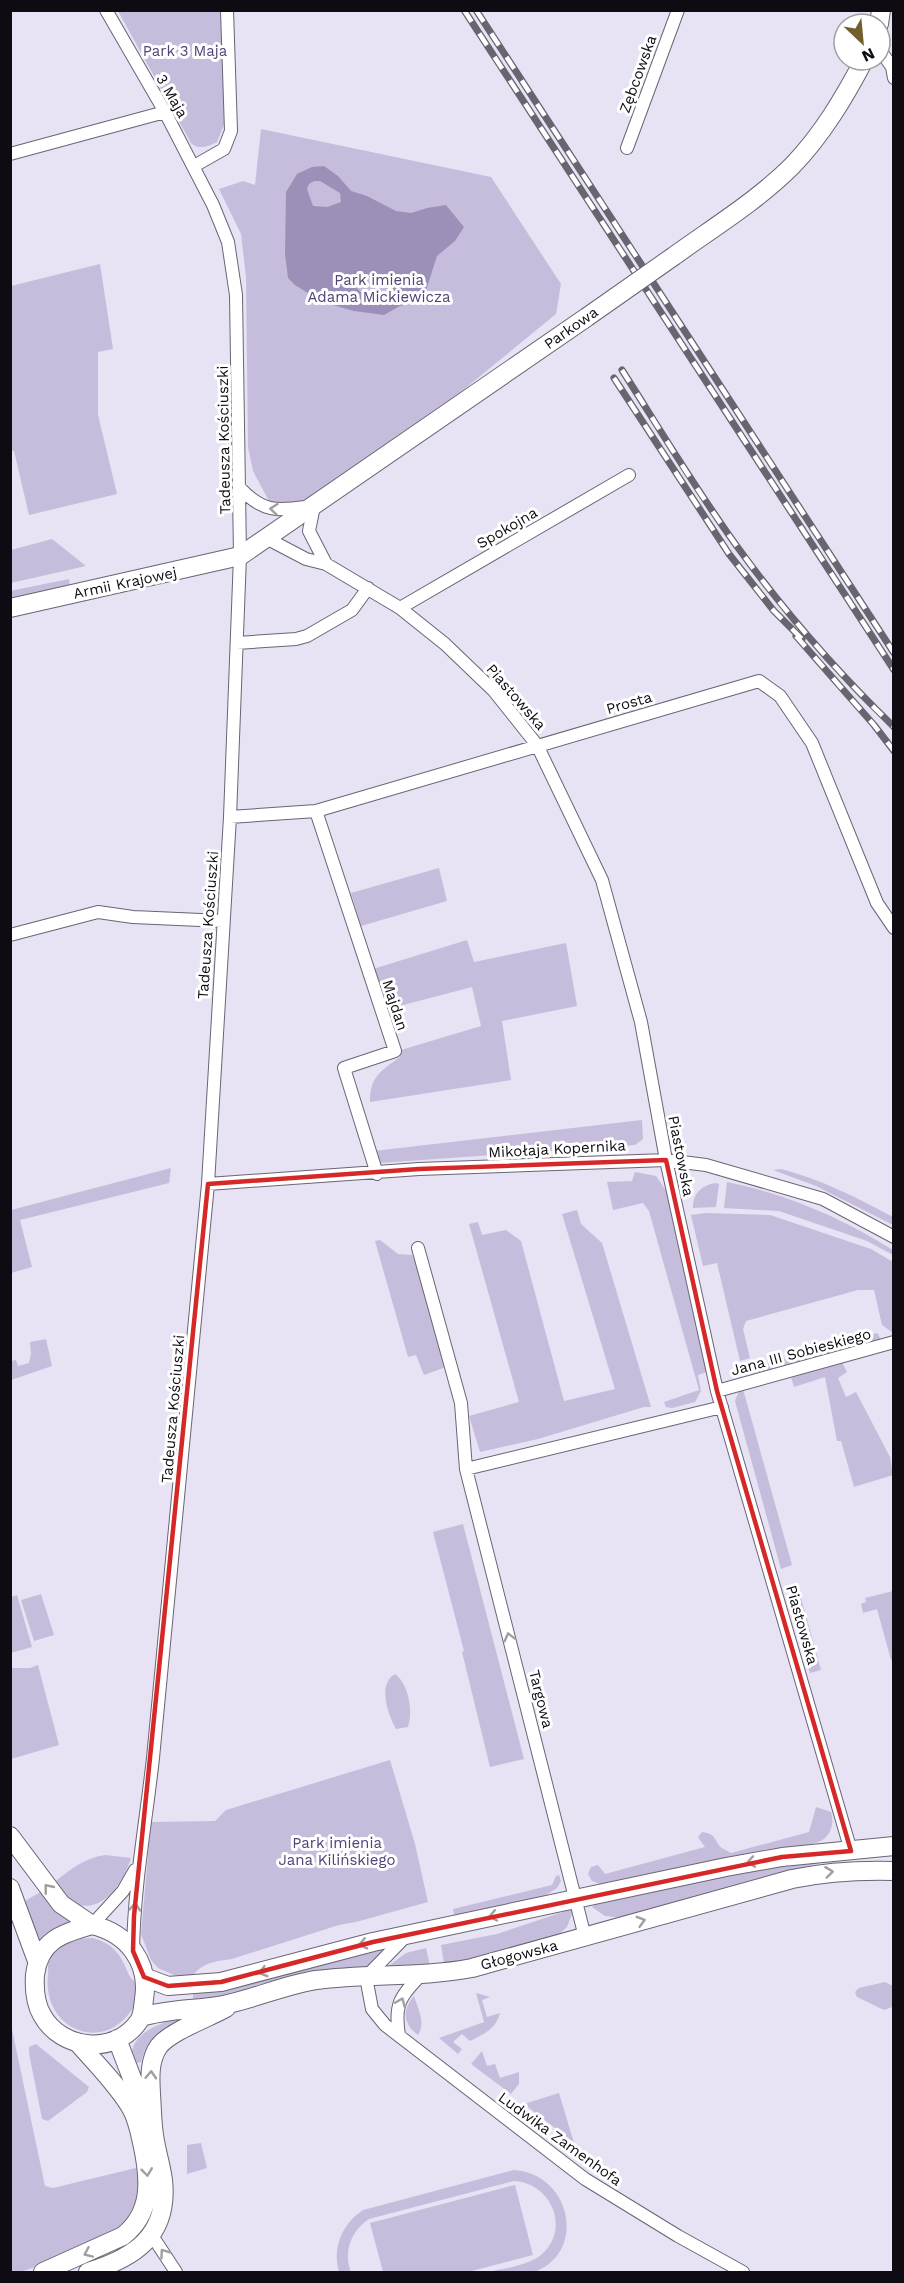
<svg xmlns="http://www.w3.org/2000/svg" width="904" height="2283" font-family="'Work Sans',sans-serif">
	<style>
		.green { fill: #c6bddc }
		.water { fill: #9c90b8; fill-rule: evenodd }
		.lines { fill: none; stroke-linecap: round; stroke-linejoin: round }
		.street-casing { stroke: #696574; stroke-width: 14 }
		.secondary-casing { stroke: #696574; stroke-width: 20 }
		.street { stroke: #fff; stroke-width: 12 }
		.secondary { stroke: #fff; stroke-width: 18 }
		.rail-casing { stroke: #686570; stroke-width: 7 }
		.rail { stroke: #fff; stroke-width: 4.5; stroke-dasharray: 14; stroke-linecap: butt }
		.secondary-bridge-casing { stroke: #696574; stroke-width: 20; stroke-linecap: butt }
		.secondary-bridge { stroke: #fff; stroke-width: 18 }
		.oneway { stroke: #9f9ea0 }
		.marked { fill: none; stroke: #d62828; stroke-width: 4.5; stroke-linejoin: round }
		.labels { text-anchor: middle; dominant-baseline: central; stroke-width: 6; stroke-linejoin: round; paint-order: stroke }
		.park-label { font-size: 15px; fill: #544177; stroke: #fff }
		.street-label { font-size: 15px; fill: #0e0c12; stroke: #fff }
	</style>
	<rect width="100%" height="100%" fill="#e7e2f4"/>
	<path class="green" d="M118 11H224L227 117 217 142C207 147 199 150 191 143Z
		M261 129 491 177 561 284 556 314 440 409 299 512 271 505 253 471 248 447 246 277 241 234 219 189 243 181 255 185Z
		M100 264 113 349 98 352V415L117 494 29 515 14 451H11V286Z
		M52 539 86 566 11 583V550Z
		M69 579 70 587 11 600 10 591Z
		M439 868 447 901 361 926 351 893Z
		M467 940 474 962 566 943 577 1006 502 1021 511 1080 370 1102C370 1076 381 1071 400 1057L401 1050 481 1026 472 987 388 1009 373 969Z
		M642 1120 643 1139 635 1145 380 1163 374 1151Z
		M171 1168 169 1183 20 1220 32 1267 11 1273V1210Z
		M781 1169C820 1179 858 1198 893 1217V1225L816 1186 773 1170Z
		M635 1172 656 1176 667 1192 709 1371 698 1375 701 1391 695 1402 672 1408 666 1407 664 1402 699 1390 649 1211 643 1203 613 1210 607 1182 632 1181Z
		M727 1182C787 1194 842 1218 893 1250V1255L867 1241 779 1211 724 1208Z
		M716 1183 719 1184 716 1207 693 1208C693 1193 702 1185 716 1183Z
		M577 1210 581 1224 602 1243 651 1407H644L538 1439 480 1452 469 1416 519 1402 469 1224 478 1222 482 1235 506 1230 521 1241 564 1401 615 1389 562 1214Z
		M706 1213 770 1215 871 1249 893 1262V1333L882 1325 874 1290H858L746 1321 743 1329 750 1358 740 1361 717 1263 703 1266 691 1215Z
		M380 1240 398 1254 412 1255 419 1270 446 1367 424 1375 416 1355 408 1357 375 1241Z
		M877 1333 881 1339 745 1376 743 1370Z
		M46 1339 52 1366 11 1380V1361L16 1360 18 1366 29 1363 31 1354 30 1342Z
		M841 1360 847 1372 838 1378 846 1397 856 1392 890 1457 893 1475 854 1487 841 1441H837L825 1377 794 1387 790 1374Z
		M743 1389 792 1565 781 1569 735 1401 739 1391Z
		M463 1524 524 1759 490 1767 462 1652 464 1651 433 1532Z
		M798 1587 821 1670 810 1673 788 1596Z
		M893 1591 894 1660H891L877 1609 863 1613 861 1604 866 1602 865 1598Z
		M41 1594 54 1635 34 1641 21 1600Z
		M17 1595 32 1647 11 1653V1597Z
		M38 1665 59 1745 11 1759V1668H30Z
		M395 1674C409 1684 413 1711 408 1727L396 1729C388 1715 377 1684 395 1674Z
		M390 1760 415 1844 428 1902 356 1922 339 1925 232 1959C215 1961 201 1963 192 1977L181 1978 158 1968 151 1960 141 1934 151 1822 215 1821 226 1810Z
		M816 1807 831 1812C835 1824 830 1838 818 1842 802 1848 780 1847 763 1850 708 1861 654 1872 600 1884L592 1881 588 1874 591 1867 598 1865 605 1874 705 1847 698 1837 702 1832C718 1834 713 1841 722 1848 725 1850 728 1851 731 1853L809 1832Z
		M105 1855 131 1858C124 1881 103 1916 73 1903 65 1899 58 1890 52 1884 68 1871 84 1858 105 1855Z
		M823 1862 623 1918 605 1916 592 1907 595 1904 788 1863Z
		M559 1875 561 1881 557 1888 543 1897 454 1915 453 1909 552 1885 556 1876Z
		M42 1891 73 1922 40 1942 25 1901Z
		M569 1910 573 1911 567 1927 557 1936 465 1961 444 1964 441 1945 497 1934Z
		M93 1938C114 1944 121 1955 129 1975 131 1979 136 1982 137 1986 139 1992 136 2002 133 2008 104 2055 42 2030 48 1975 49 1967 46 1961 48 1953L74 1939Z
		M385 1948H387L371 1969 230 1996 193 2000V1993L238 1988Z
		M426 1948 430 1966 387 1967 406 1953Z
		M885 1982 893 1986 892 2007 884 2010 857 1997 855 1992 859 1988Z
		M476 1993 490 1997 482 2000 487 2017 500 2013C496 2029 484 2034 470 2041L462 2034 453 2042 462 2049 458 2054 439 2038 484 2022Z
		M414 1996C418 2009 426 2023 418 2035 403 2024 402 2010 414 1996Z
		M180 2019 181 2024C161 2029 146 2042 141 2062L133 2064C124 2037 158 2022 180 2019Z
		M10 2020 45 2186 53 2188 140 2167V2203L125 2226 71 2255 20 2272H10Z
		M36 2044 89 2087 87 2092 48 2121 42 2119 29 2053V2047Z
		M482 2051 487 2066 495 2064 500 2078 519 2072V2084L511 2094 471 2064Z
		M559 2093 574 2143 524 2104Z
		M201 2143 207 2168 187 2174V2145Z
		M514 2170C572 2174 587 2253 534 2272 522 2276 502 2273 488 2272 505 2268 527 2266 541 2255 571 2230 552 2183 514 2181L369 2219C351 2231 343 2252 351 2272H339C332 2248 342 2224 363 2210Z
		M515 2185 533 2255 468 2272H383L370 2223Z"/>
	<path class="water" d="M324 166 338 176 351 191 367 196 396 211 411 213 427 208 446 205 464 227 455 241 437 256 423 300 400 306 384 315 354 311 322 302 295 285 288 278 285 254 286 192 297 174 312 167ZM314 181H320L340 193 341 202 327 207 313 206 307 189 309 184ZM368 277 379 279C382 286 388 288 391 294L380 302 366 298 356 287 361 279Z"/>
	<g class="lines">
		<g class="street-casing">
			<path id="street" d="M106 10 165 112 213 205 228 242 236 295 240 556 230 817 208 1184 153 1758C146 1822 134 1885 133 1951
				M880 50 892 67 894 78
				M627 148 678 10
				M10 154 165 112
				M194 166 224 149 231 131 227 10
				M240 488C265 515 281 510 314 506L309 531 326 564
				M266 538 306 559 326 564 400 608 445 644 494 691 537 745 602 880 641 1022 666 1160 717 1391 851 1851
				M400 608 629 475
				M237 643 296 639 307 636 352 610 368 588
				M316 811 395 1051 344 1068 377 1174
				M230 817 316 811 759 681 780 696 812 743 877 903 894 928
				M10 935 98 912 133 917 223 921
				M208 1184 419 1169 666 1160 706 1165 823 1199 894 1237
				M418 1248 461 1403 466 1469 585 1937
				M717 1391 894 1342
				M466 1469 722 1407
				M92 1925 123 1891 135 1870
				M407 1935 366 1977 372 2009 385 2025 585 2179 678 2236 743 2272
				M399 2035C394 2005 400 1996 421 1975
				M151 2234 176 2272"/>
		</g>
		<g class="secondary-casing">
			<path id="secondary" d="M879 24 881 10
				M674 256C714 227 757 201 792 166 822 135 844 98 864 60
				M10 608 240 556 587 317
				M10 1836 61 1904 92 1925
				M10 1888 37 1961
				M92 1925C127 1933 150 1962 144 1999 143 2006 143 2015 139 2021 115 2056 61 2050 42 2015 35 2003 34 1990 35 1975 39 1941 62 1933 92 1925Z
				M144 1977 168 1986 221 1982 373 1942 726 1867 782 1857 894 1846
				M141 2017C167 2009 195 2010 223 2005 254 1999 284 1985 316 1980 368 1973 420 1978 472 1968L792 1879C826 1872 858 1870 894 1871
				M117 2039 146 2115
				M43 2272 123 2236C152 2213 150 2181 143 2147 140 2134 138 2120 131 2108 117 2084 96 2064 78 2043
				M88 2272C134 2258 169 2236 163 2180 161 2165 156 2150 154 2135 152 2122 152 2108 151 2094 150 2078 149 2060 159 2046 171 2031 208 2018 226 2008"/>
		</g>
		<use href="#street" class="street"/>
		<use href="#secondary" class="secondary"/>
		<g class="rail-casing">
			<path id="rail" d="M464 10 894 670
				M476 10 894 653
				M622 370C659 428 695 488 736 545 783 610 836 671 894 727
				M614 378 729 554 774 611 802 639
				M796 636 874 725 894 751"/>
		</g>
		<use href="#rail" class="rail"/>
		<g class="secondary-bridge-casing">
			<path id="secondary-bridge" d="M587 317 674 256"/>
		</g>
		<use href="#secondary-bridge" class="secondary-bridge"/>
	</g>
	<defs><path id="oneway-chevron" d="M-2-3.5L2.5 0L-2 3.5" fill="none" stroke-width="1.6" stroke-linecap="round" stroke-linejoin="round" transform="scale(1.5)"/></defs>
	<g class="oneway">
		<use href="#oneway-chevron" transform="translate(274 509) rotate(-174)"/>
		<use href="#oneway-chevron" transform="translate(509 1637) rotate(-104)"/>
		<use href="#oneway-chevron" transform="translate(751 1862) rotate(170)"/>
		<use href="#oneway-chevron" transform="translate(829 1872) rotate(-7)"/>
		<use href="#oneway-chevron" transform="translate(48 1888) rotate(-129)"/>
		<use href="#oneway-chevron" transform="translate(135 1907) rotate(-85)"/>
		<use href="#oneway-chevron" transform="translate(493 1916) rotate(168)"/>
		<use href="#oneway-chevron" transform="translate(641 1921) rotate(-16)"/>
		<use href="#oneway-chevron" transform="translate(363 1944) rotate(167)"/>
		<use href="#oneway-chevron" transform="translate(263 1972) rotate(164)"/>
		<use href="#oneway-chevron" transform="translate(401 2002) rotate(-67)"/>
		<use href="#oneway-chevron" transform="translate(151 2075) rotate(-87)"/>
		<use href="#oneway-chevron" transform="translate(147 2172) rotate(83)"/>
		<use href="#oneway-chevron" transform="translate(88 2253) rotate(156)"/>
		<use href="#oneway-chevron" transform="translate(164 2253) rotate(-125)"/>
	</g>
	<path class="marked" d="M666 1160 717 1391 851 1851 782 1857 373 1942 221 1982 168 1986 144 1977 133 1951 134 1916 208 1184 419 1169Z"/>
	<g class="labels">
		<g class="park-label">
			<text x="185" y="51">Park 3 Maja</text>
			<text x="379" y="280">Park imienia<tspan x="379" dy="17">Adama Mickiewicza</tspan></text>
			<text x="337" y="1843">Park imienia<tspan x="337" dy="17">Jana Kilińskiego</tspan></text>
		</g>
		<g class="street-label">
			<text transform="translate(638 74) rotate(-70)">Zębcowska</text>
			<text transform="translate(172 96) rotate(60)">3 Maja</text>
			<text transform="translate(571 328) rotate(-35)">Parkowa</text>
			<text transform="translate(224 440) rotate(-91)">Tadeusza Kościuszki</text>
			<text transform="translate(507 528) rotate(-30)">Spokojna</text>
			<text transform="translate(125 583) rotate(-12)">Armii Krajowej</text>
			<text transform="translate(516 697) rotate(49)">Piastowska</text>
			<text transform="translate(629 703) rotate(-16)">Prosta</text>
			<text transform="translate(208 925) rotate(-86)">Tadeusza Kościuszki</text>
			<text transform="translate(395 1005) rotate(72)">Majdan</text>
			<text transform="translate(557 1149) rotate(-3)">Mikołaja Kopernika</text>
			<text transform="translate(681 1156) rotate(79)">Piastowska</text>
			<text transform="translate(801 1352) rotate(-15)">Jana III Sobieskiego</text>
			<text transform="translate(173 1409) rotate(-85)">Tadeusza Kościuszki</text>
			<text transform="translate(802 1625) rotate(74)">Piastowska</text>
			<text transform="translate(541 1699) rotate(76)">Targowa</text>
			<text transform="translate(519 1955) rotate(-15)">Głogowska</text>
			<text transform="translate(560 2139) rotate(36)">Ludwika Zamenhofa</text>
		</g>
	</g>
	<rect width="904" height="2283" fill="none" stroke="#0e0c12" stroke-width="24"/>
	<g transform="translate(862 42) rotate(154)"><circle r="28" fill="#ffffff" stroke="#9f9ea0" stroke-width="1.5"/>
	<path d="M0-4.5L10 22L0 15L-10 22Z" fill="#735f2e"/>
	<text y="-9" font-size="16" font-weight="bold" text-anchor="middle" fill="#0e0c12">N</text>
	</g>
</svg>
